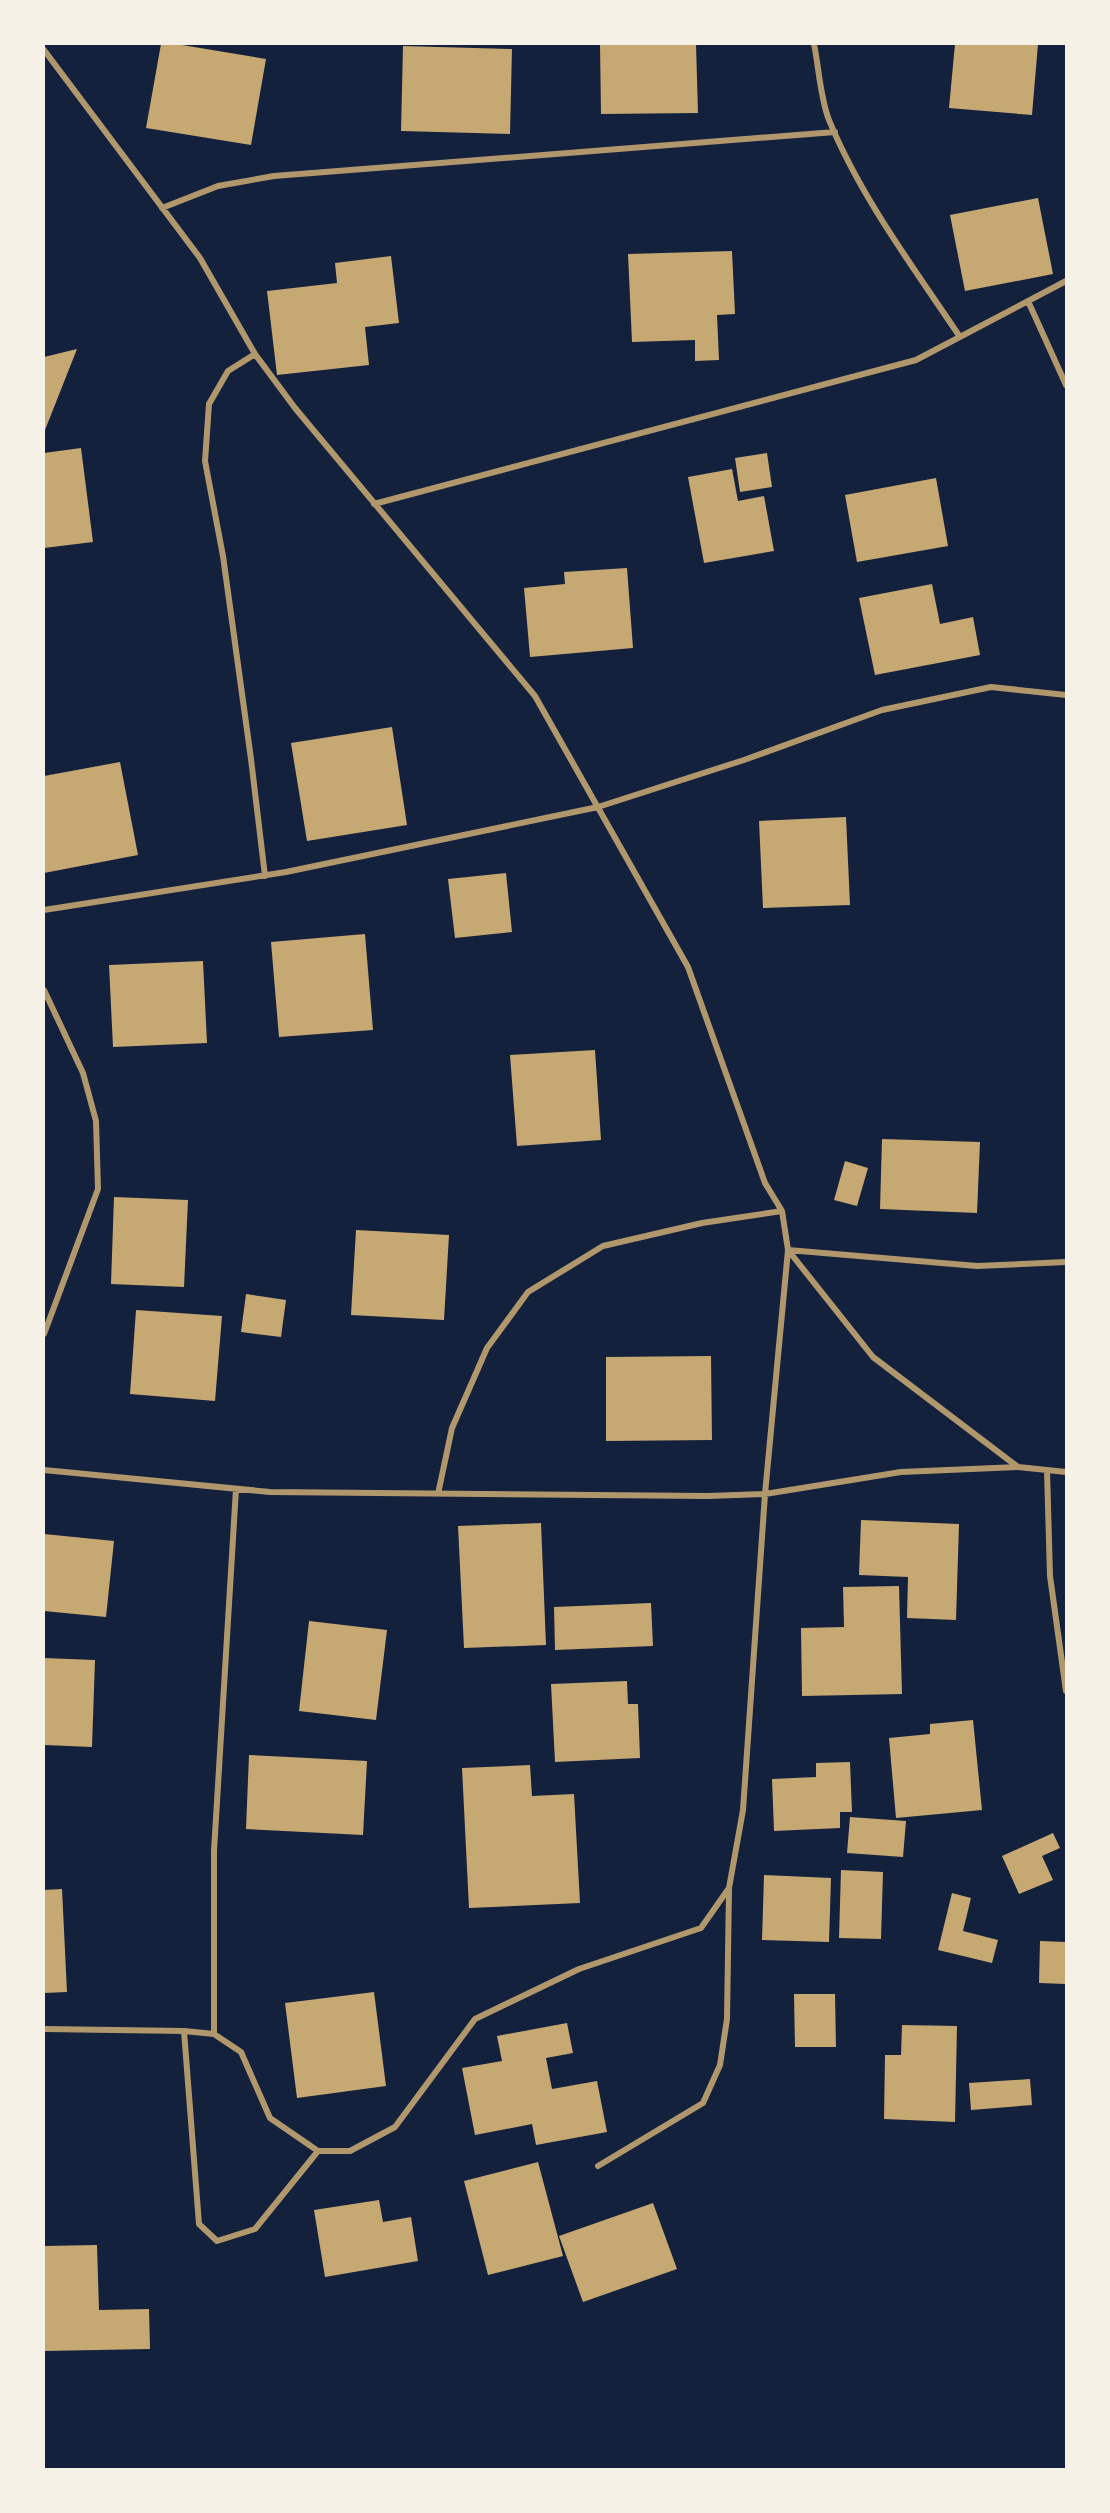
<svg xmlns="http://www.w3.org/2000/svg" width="1110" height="2513" font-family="'Fira Sans Condensed',sans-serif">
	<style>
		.building { fill: #c6a872 }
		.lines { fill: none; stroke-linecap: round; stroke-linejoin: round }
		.minor { stroke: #b1986c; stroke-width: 6 }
	</style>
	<rect width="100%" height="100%" fill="#14213d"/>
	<path class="building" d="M161 44H176L266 59 251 145 146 128Z
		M600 44H696L698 113 601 114Z
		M955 44H1038L1032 115 949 108Z
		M403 46 512 49 510 134 401 131Z
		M1038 198 1053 274 965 291 950 215Z
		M732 251 735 314 717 315 719 360 695 361V340L632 342 628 254Z
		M391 256 399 323 365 327 369 365 277 375 267 291 337 283 335 263Z
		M77 349 45 430H44V357Z
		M81 448 93 542 44 548V453Z
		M767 453 772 487 740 492 735 458Z
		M732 469 738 501 764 496 774 551 704 563 688 477Z
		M936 478 948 546 857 562 845 495Z
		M627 568 633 648 530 657 524 588 565 584 564 572Z
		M932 584 940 624 973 617 980 655 875 675 859 598Z
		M392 727 407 825 307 841 291 743Z
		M120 762 138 855 44 873V776Z
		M846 817 850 905 763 908 759 821Z
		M506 873 512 932 455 938 448 879Z
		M365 934 373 1030 279 1037 271 942Z
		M203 961 207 1043 113 1047 109 965Z
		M595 1050 601 1140 517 1146 510 1055Z
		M882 1139 980 1142 977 1213 880 1209Z
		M845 1161 868 1168 857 1206 834 1200Z
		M114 1197 188 1200 184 1287 111 1284Z
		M356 1230 449 1235 444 1320 351 1315Z
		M246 1294 286 1300 281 1337 241 1332Z
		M136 1310 222 1316 215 1401 130 1394Z
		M711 1356 712 1440 606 1441V1357Z
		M861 1520 959 1524 956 1620 907 1618 908 1577 859 1575Z
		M541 1523 546 1645 464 1648 458 1526Z
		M44 1534 114 1541 106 1617 44 1611Z
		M899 1586 902 1694 802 1696 801 1628 844 1627 843 1587Z
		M651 1603 653 1646 555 1650 554 1607Z
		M309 1621 387 1630 376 1720 299 1711Z
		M44 1658 95 1660 92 1747 44 1745Z
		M627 1681 628 1704H638L640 1758 555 1762 551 1684Z
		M973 1720 982 1810 896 1818 889 1738 930 1734V1724Z
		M249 1755 367 1761 363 1835 246 1829Z
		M850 1762 852 1812H840V1828L774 1831 772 1779 816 1777V1763Z
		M530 1765 532 1796 574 1794 580 1903 469 1908 462 1768Z
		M850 1817 906 1821 903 1857 847 1853Z
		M1053 1833 1060 1848 1042 1856 1053 1880 1019 1894 1002 1856Z
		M841 1870 883 1872 881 1939 839 1938Z
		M764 1875 831 1878 829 1942 762 1940Z
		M62 1889 67 1992 44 1993V1890Z
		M952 1893 971 1898 963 1931 998 1940 992 1963 938 1950Z
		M1040 1941 1066 1942V1984L1039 1983Z
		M374 1992 386 2086 297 2098 285 2003Z
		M794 1994H835L836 2047H795Z
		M567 2023 573 2053 546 2058 552 2089 597 2081 607 2132 536 2145 532 2124 475 2135 462 2068 502 2061 497 2036Z
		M902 2025 957 2026 955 2122 884 2119 885 2055H901Z
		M1030 2079 1032 2105 971 2110 969 2083Z
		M538 2162 563 2256 488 2275 464 2181Z
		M379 2200 383 2222 411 2217 418 2261 325 2277 314 2210Z
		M653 2203 677 2269 583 2302 559 2236Z
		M97 2245 99 2310 149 2309 150 2349 44 2351V2246Z"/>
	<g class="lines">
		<path class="minor" d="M814 44C819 68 820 97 829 120 861 198 914 268 960 337
			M44 50 200 258 255 354 295 408 535 696 688 967 765 1183 782 1211 788 1250 765 1494 743 1810 729 1888 701 1928 579 1969 475 2019 395 2127 350 2151H318L270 2118 241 2052 214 2034 184 2031 44 2029
			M162 208 218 186 274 176 835 132
			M1028 301 1066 385
			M255 354 228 371 209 404 205 461 223 556 251 759 265 876
			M374 504 916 360 1066 281
			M44 910 286 872 598 807 744 760 882 710 991 687 1066 695
			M44 990 83 1073 96 1121 98 1189 44 1334
			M788 1250 873 1357 1018 1467 1066 1472
			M788 1250 977 1266 1066 1262
			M44 1470 270 1492 708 1496 765 1494 901 1472 1018 1467
			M1047 1470 1050 1576 1066 1691
			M438 1494 452 1428 487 1348 528 1292 603 1246 702 1223 782 1211
			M184 2031 199 2224 217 2241 255 2229 318 2151
			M214 2034V1851L236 1489
			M598 2166 703 2103 720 2065 727 2019 729 1889"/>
	</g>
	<rect width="1110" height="2513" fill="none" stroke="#f6f1e7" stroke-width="90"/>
</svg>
